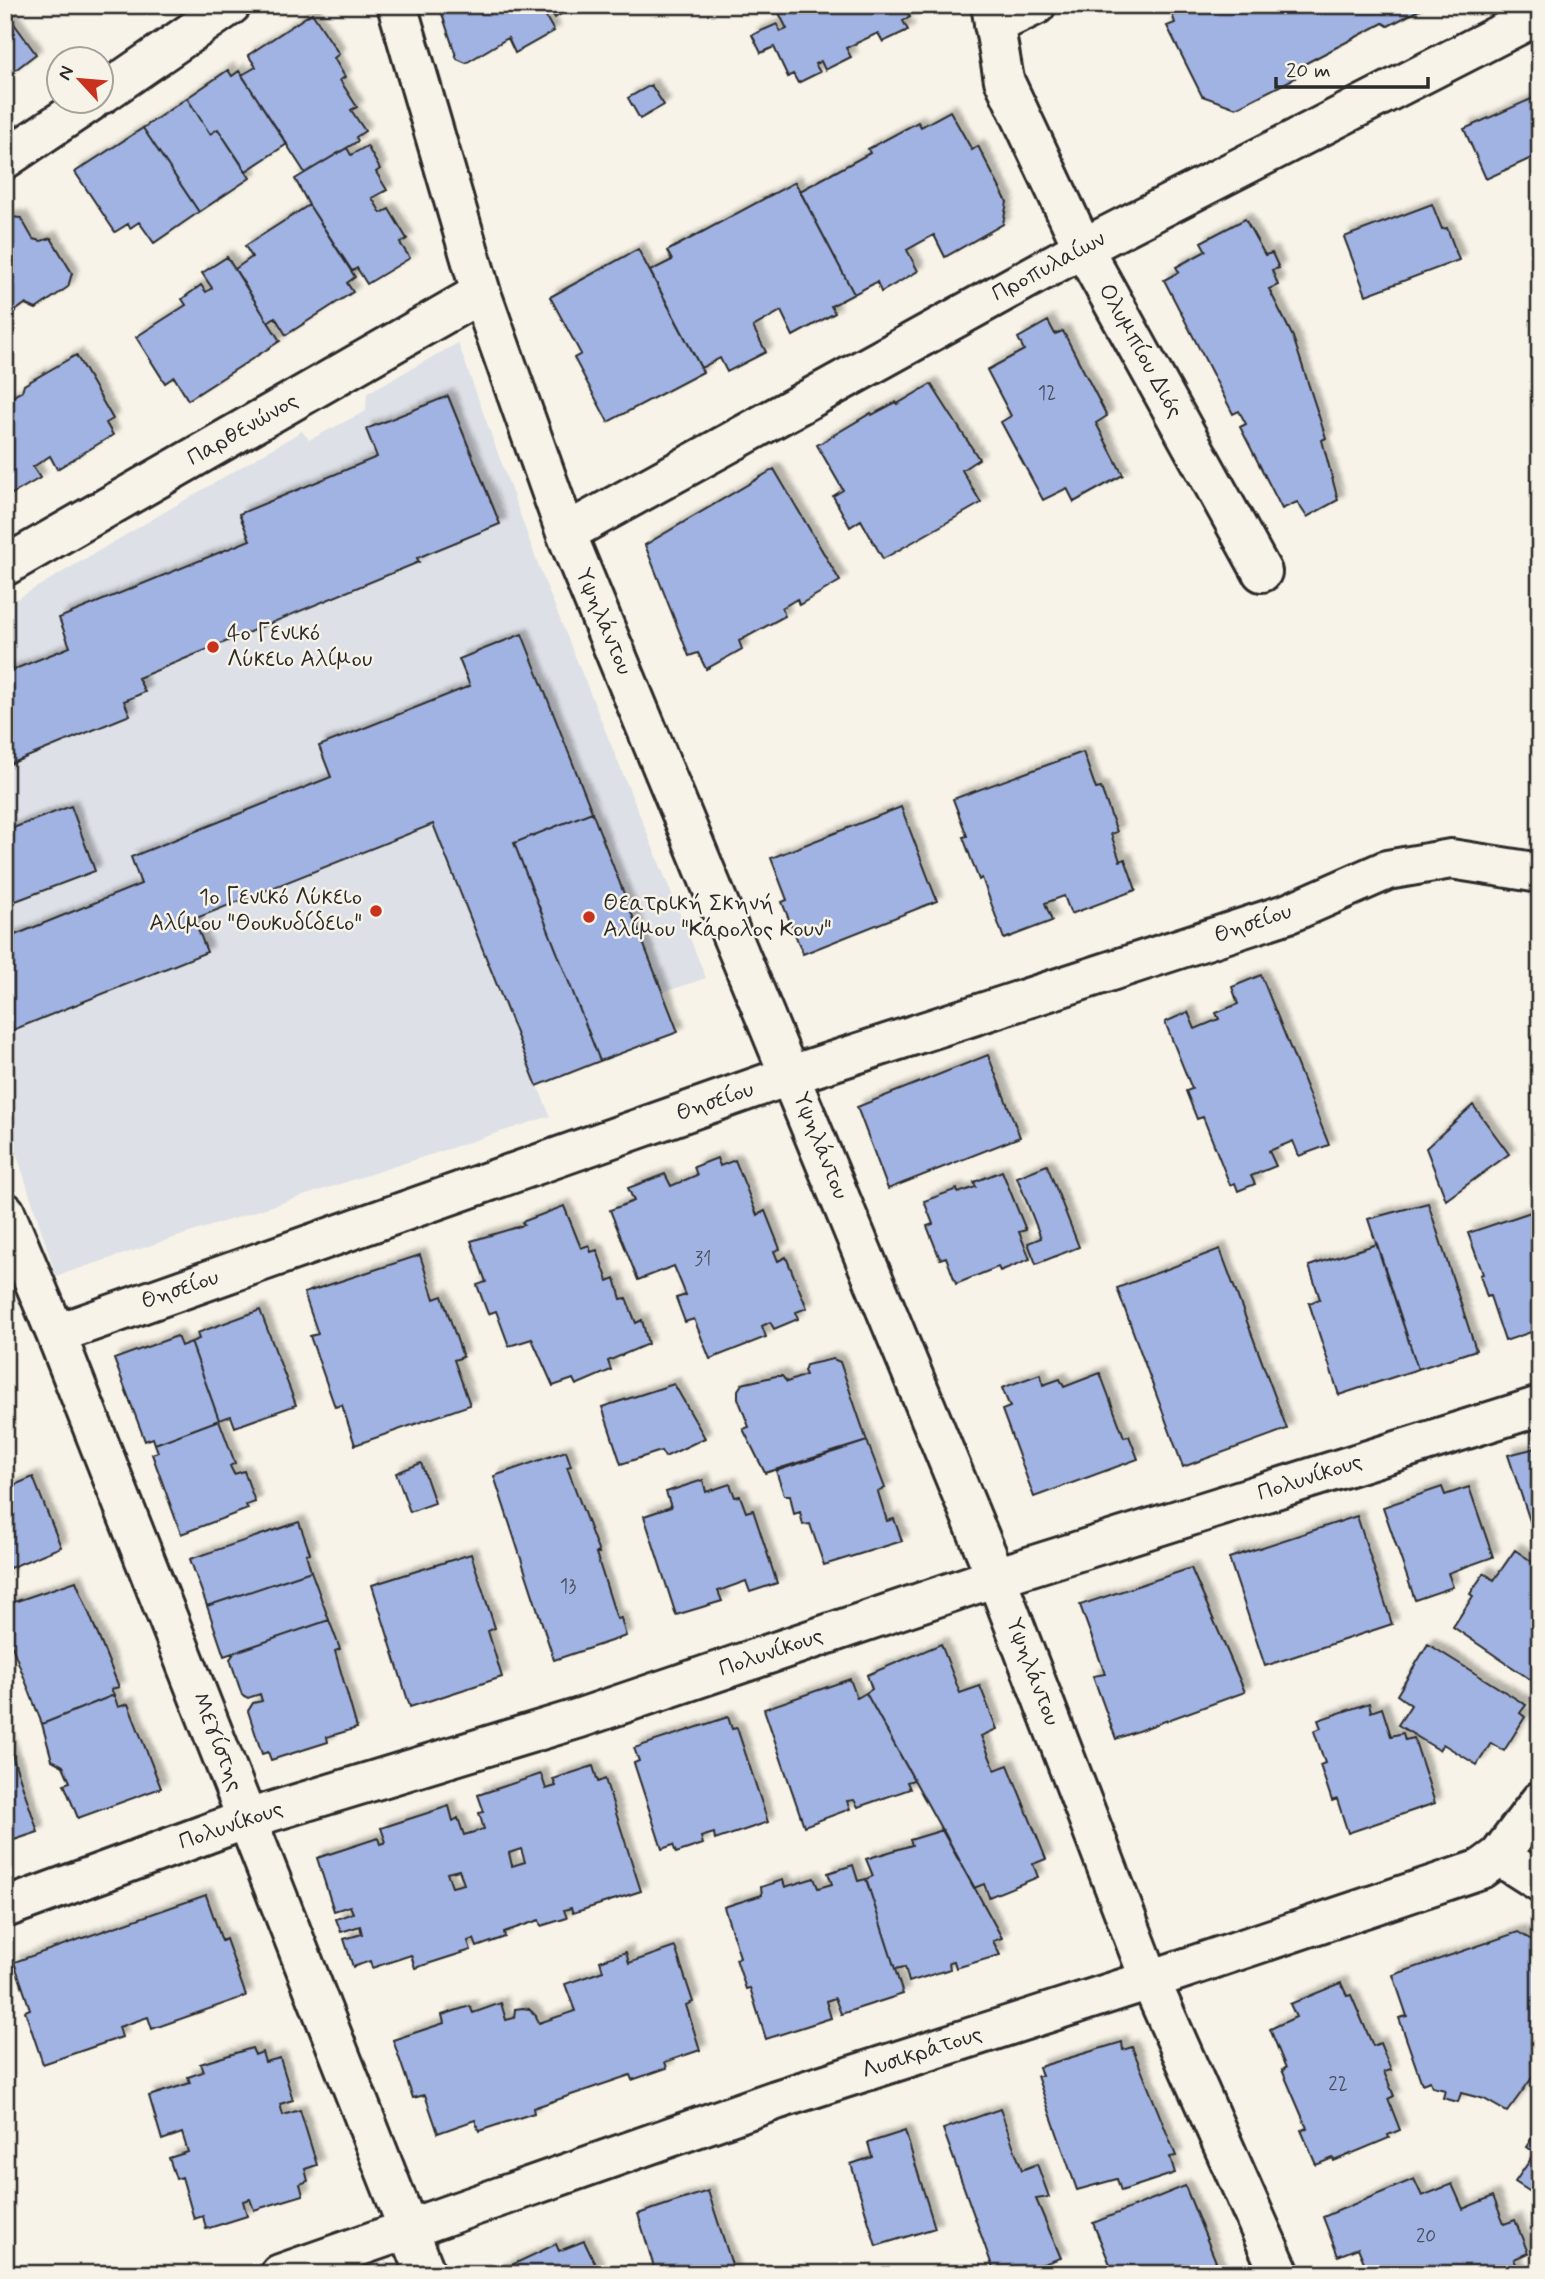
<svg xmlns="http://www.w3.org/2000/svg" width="1545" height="2279" font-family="Mynerve,sans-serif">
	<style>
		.built { fill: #dde0e6 }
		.building { fill: #a1b3e2; stroke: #2b2b2b; stroke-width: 2; fill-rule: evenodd; filter: url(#shadow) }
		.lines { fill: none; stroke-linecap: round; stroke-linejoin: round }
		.minor-casing { stroke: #2b2b2b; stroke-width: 44 }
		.minor { stroke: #f7f3e8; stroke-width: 38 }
		.poi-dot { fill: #c8321e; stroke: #f7f3e8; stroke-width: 2.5 }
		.labels { text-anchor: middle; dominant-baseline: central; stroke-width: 5; stroke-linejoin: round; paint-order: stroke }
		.number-label { font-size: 19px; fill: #484d59 }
		.street-label { font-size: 23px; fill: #2b2b2b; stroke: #f7f3e8 }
		.poi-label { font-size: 23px; fill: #2b2b2b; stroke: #f7f3e8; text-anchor: start }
	</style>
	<defs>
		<filter id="shadow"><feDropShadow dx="6" dy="-6" stdDeviation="2" flood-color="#0004"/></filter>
	</defs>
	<rect width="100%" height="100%" fill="#f7f3e8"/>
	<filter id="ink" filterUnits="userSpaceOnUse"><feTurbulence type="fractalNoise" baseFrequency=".0143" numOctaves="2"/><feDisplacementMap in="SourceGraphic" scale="14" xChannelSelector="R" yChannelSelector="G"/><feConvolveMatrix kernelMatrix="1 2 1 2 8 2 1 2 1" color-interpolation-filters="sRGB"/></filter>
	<g filter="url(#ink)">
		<path class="built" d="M458 343 542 575 706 978 664 992 678 1032 538 1086 550 1116 56 1276 5 1118V606L302 431 309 440 366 411 367 393Z"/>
		<path class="building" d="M439 5H546L547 7 542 10 554 31 515 53 508 38 466 63 457 59Z
			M546 5H575L555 18Z
			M775 5H904L910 17 903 21 908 30 883 42 878 33 846 48 851 57 825 70 821 61 815 64 820 72 798 83 793 74 788 77 774 47 761 53 752 35 777 24 780 32 787 29Z
			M1189 5H1429L1388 26 1383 23 1291 71 1295 78 1236 108 1202 96 1167 26 1175 23 1172 14Z
			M5 11 36 54 5 78Z
			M312 13 339 54 334 58 345 77 340 80 357 107 351 110 365 131 356 137 358 141 305 173 242 75 256 67 248 55Z
			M228 70 232 76 239 71 287 144 246 171 218 129 210 134 187 98Z
			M651 85 664 105 640 119 628 98Z
			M1540 95V154L1486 179 1464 129Z
			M187 98 210 134 218 129 250 178 199 212 143 128Z
			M950 111 972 150 978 146 1007 202 1003 224 945 257 934 235 907 250 918 271 881 292 877 282 854 294 800 191 870 153 868 149 918 122 921 127Z
			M143 128 199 212 154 243 139 222 130 228 128 224 115 232 75 172Z
			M367 146 380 169 376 172 387 190 372 198 381 213 389 209 407 239 400 243 410 258 367 284 357 268 352 271 309 205 295 179 347 148 351 155Z
			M795 182 854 294 831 306 835 313 793 336 781 311 753 327 766 352 727 372 720 358 701 368 650 271 672 260 667 251Z
			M1432 204 1442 229 1447 228 1459 260 1366 295 1344 237Z
			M309 205 355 277 347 283 353 292 286 335 275 317 268 322 235 269 252 257 245 246Z
			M10 217 21 218 33 239 41 241 51 238 72 273 68 287 36 309 25 304 7 317 5 314V220Z
			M1245 219 1265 255 1272 253 1279 268 1272 270 1278 285 1269 289 1293 337 1326 438 1322 440 1338 500 1307 517 1297 502 1282 509 1240 427 1246 424 1239 411 1233 414 1164 280 1179 272 1176 267 1206 251 1201 242Z
			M638 249 703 372 608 422 574 358 581 354 550 297Z
			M227 257 280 341 188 400 174 377 165 383 136 337 186 305 182 299 201 285 206 292 212 288 202 273Z
			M1048 321 1055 334 1063 331 1107 416 1096 423 1123 475 1074 502 1067 488 1043 500 1001 422 1011 416 987 370 1024 350 1018 338Z
			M76 355 113 419 106 423 113 435 57 469 50 456 33 467 40 478 5 498V401L22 391 24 385Z
			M931 384 979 459 962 470 981 503 883 559 861 520 850 527 833 496 843 490 817 445 871 413 872 415 896 402 897 404Z
			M448 396 500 524 417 558 419 562 138 678 145 692 124 701 130 715 5 766V673L70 647 59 618 250 540 239 514 377 457 366 429Z
			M774 469 840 581 799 605 797 599 782 608 785 616 739 641 742 649 706 669 698 653 689 656 645 545Z
			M522 634 592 812 514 843 600 1061 537 1086 433 824 194 919 207 952 13 1030 5 1012V939L141 884 131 857 331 777 319 746 470 686 459 659Z
			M1083 752 1096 789 1101 788 1117 832 1111 834 1120 861 1125 859 1136 890 1071 914 1064 896 1045 903 1052 921 1004 939 982 878 979 880 963 837 967 836 953 799Z
			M71 806 95 871 5 905V831Z
			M901 807 937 901 803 954 782 902 787 900 771 858Z
			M592 812 678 1032 600 1061 514 843Z
			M1261 975 1329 1145 1299 1156 1293 1141 1269 1151 1276 1166 1251 1176 1255 1184 1238 1191 1235 1183 1230 1185 1203 1117 1197 1119 1186 1091 1192 1089 1165 1022 1188 1012 1195 1029 1219 1019 1216 1013 1238 1004 1232 987Z
			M988 1055 1020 1137 888 1189 857 1107Z
			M1473 1105 1509 1154 1446 1200 1426 1148Z
			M717 1158 720 1166 735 1160 757 1215 765 1211 780 1249 774 1251 778 1261 786 1257 807 1308 796 1312 798 1319 774 1329 770 1322 762 1326 766 1337 710 1359 694 1319 685 1322 676 1298 686 1295 674 1266 638 1280 610 1210 634 1201 628 1188 665 1174 671 1186 697 1175 694 1167Z
			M1047 1165 1079 1247 1036 1264 1028 1243 1041 1238 1017 1177Z
			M1002 1171 1026 1230 1019 1232 1030 1259 1000 1271 998 1267 956 1284 946 1257 940 1259 927 1226 933 1224 924 1201 957 1189 958 1193 976 1187 974 1182Z
			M1428 1203 1476 1350 1418 1369 1368 1219Z
			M564 1206 581 1248 589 1245 591 1252 597 1250 608 1281 615 1278 621 1299 626 1298 636 1323 642 1320 648 1344 608 1361 611 1370 576 1385 573 1379 553 1386 532 1339 509 1346 496 1311 488 1314 477 1285 486 1282 471 1241 524 1225 522 1222Z
			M1540 1209V1329L1505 1341 1490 1296 1487 1297 1480 1275 1483 1274 1468 1233Z
			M1377 1244 1418 1369 1339 1395 1309 1303 1320 1299 1309 1266Z
			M1220 1249 1287 1429 1183 1467 1117 1288Z
			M420 1255 434 1299 442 1296 463 1357 454 1360 470 1405 355 1445 342 1405 335 1407 310 1336 318 1334 304 1293Z
			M260 1310 296 1405 235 1427 231 1416 219 1420 191 1342 199 1339 197 1333Z
			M177 1336 181 1346 191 1342 219 1420 155 1444 153 1438 145 1441 114 1359Z
			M833 1359 840 1362 867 1441 765 1473 743 1429 749 1427 738 1398V1390L742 1384 776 1376H782L787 1382 806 1375 804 1371 806 1365Z
			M1100 1373 1124 1437 1129 1436 1138 1459 1034 1497 1002 1410 1010 1407 1002 1388 1040 1374 1043 1385 1060 1379 1064 1387Z
			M674 1384 705 1438 665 1457 661 1451 621 1464 602 1407Z
			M219 1420 235 1463 230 1466 234 1474 244 1471 255 1502 246 1505 248 1509 181 1534 152 1454 158 1452 155 1444Z
			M867 1441 885 1488 878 1492 887 1521 894 1519 902 1541 824 1565 810 1524 803 1525 800 1512 794 1514 790 1495H784L776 1471Z
			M1540 1447V1536L1534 1533 1508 1455Z
			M566 1451 571 1466 567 1467 599 1553H596L617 1619 621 1618 626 1636 554 1660 494 1476Z
			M421 1463 435 1503 410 1512 396 1473Z
			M33 1477 61 1547 7 1569 9 1574 5 1576V1489Z
			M703 1480 706 1492 730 1484 735 1497 740 1496 746 1512 753 1510 777 1583 750 1592 746 1581 718 1591 722 1601 676 1615 644 1516 671 1507 666 1492Z
			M1442 1487 1445 1495 1469 1487 1493 1557 1448 1573 1453 1587 1415 1600 1383 1507Z
			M1357 1516 1392 1624 1265 1666 1229 1558Z
			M299 1522 310 1553 306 1554 311 1571 207 1606 190 1559Z
			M1515 1550 1540 1567V1686L1453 1627 1473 1596 1470 1594 1484 1573 1494 1580Z
			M471 1554 495 1628 488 1631 502 1677 410 1707 372 1585Z
			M1191 1568 1245 1692 1116 1739 1093 1676 1105 1674 1080 1605Z
			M311 1571 329 1620 224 1656 207 1606Z
			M76 1581 119 1687 111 1689 114 1695 42 1724 5 1628V1605Z
			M329 1620 340 1649 335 1651 357 1728 327 1737 328 1742 271 1760 268 1752 262 1754 248 1711 253 1703 262 1701 260 1694 248 1698 242 1695 230 1659 235 1652Z
			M941 1644 960 1693 980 1686 997 1729 981 1736 995 1770 1008 1765 1046 1859 1033 1864 1038 1877 989 1897 984 1884 974 1888 866 1693 872 1689 867 1675Z
			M1428 1644 1526 1705 1520 1713 1525 1717 1504 1751 1491 1743 1477 1765 1443 1744 1439 1750 1398 1725 1411 1705 1397 1695Z
			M850 1679 857 1698 866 1693 914 1780 907 1782 910 1789 858 1807 854 1800 847 1801 850 1809 804 1826 764 1709Z
			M114 1695 118 1707 128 1704 161 1788 78 1818 64 1784 70 1782 63 1766 52 1760 42 1724Z
			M1369 1703 1371 1712 1382 1708 1391 1736 1403 1733 1405 1740 1414 1738 1435 1803 1348 1833 1337 1799 1332 1801 1320 1765 1325 1763 1314 1731 1321 1728 1318 1720Z
			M728 1717 732 1729 737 1728 768 1822 715 1840 714 1833 701 1837 703 1844 676 1853 673 1845 662 1849 634 1763 639 1761 634 1748Z
			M5 1734 38 1832 5 1843Z
			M593 1766 598 1782 605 1779 641 1891 573 1913 571 1908 564 1910 567 1918 541 1926 539 1920 504 1932 505 1937 477 1947 474 1939 468 1941 471 1950 415 1968 411 1955 372 1968 370 1961 353 1967 344 1939 362 1934 360 1926 341 1932 336 1919 353 1913 350 1906 334 1911 317 1858 378 1838 380 1844 386 1842 381 1828 449 1806 453 1821 458 1818 464 1835 484 1829 479 1813 484 1812 478 1795 541 1774 546 1789 556 1786 553 1779ZM521 1849 525 1862 512 1866 509 1853ZM459 1870 464 1884 452 1887 447 1873Z
			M943 1830 1002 1938 993 1941 1000 1955 956 1968 954 1961 949 1962 950 1969 909 1982 905 1967 895 1969 866 1879 873 1876 866 1859 912 1845 910 1840Z
			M853 1865 858 1881 866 1879 903 1994 841 2014 835 1998 826 2001 831 2018 766 2039 750 1988 746 1989 736 1959 740 1957 724 1907 762 1895 761 1887 783 1880 785 1887 814 1878 818 1888 832 1884 828 1873Z
			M206 1895 222 1941 226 1939 246 1996 152 2029 148 2017 119 2027 122 2037 43 2064 25 2011 30 2009 14 1962Z
			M1518 1932 1540 1945V2060L1538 2063 1540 2067 1507 2112 1484 2099 1461 2093 1458 2102 1443 2098 1445 2090 1432 2087 1430 2081 1422 2084 1399 2018 1407 2016 1393 1975Z
			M675 1947 693 2002 686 2005 700 2050 665 2062 667 2068 632 2080 630 2075 533 2108 534 2113 479 2131 475 2120 438 2133 425 2095 413 2098 393 2040 444 2023 442 2015 470 2006 473 2013 501 2003 506 2020 514 2018 515 2009 523 2008 529 2009 536 2016 539 2023 575 2011 565 1984 603 1971 600 1961 626 1952 629 1963Z
			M1341 1983 1347 1996 1351 1995 1373 2046 1380 2043 1391 2070 1384 2072 1394 2096 1388 2099 1400 2130 1388 2135 1389 2138 1334 2161 1333 2158 1316 2165 1301 2130 1307 2128 1282 2070 1286 2068 1270 2029 1296 2017 1290 2004Z
			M1122 2042 1123 2050 1132 2047 1176 2156 1170 2157 1175 2173 1121 2191 1117 2179 1077 2190 1037 2076H1042L1039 2067Z
			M252 2048 255 2055 262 2052 265 2062 280 2058 293 2100 280 2104 283 2115 300 2110 317 2165 305 2169 308 2181 300 2184 303 2195 254 2210 250 2199 243 2201 247 2216 206 2229 203 2216 194 2219 182 2177 176 2179 169 2158 188 2152 182 2133 162 2140 149 2096 190 2083 188 2077 203 2072 200 2064Z
			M1000 2109 1022 2170 1037 2164 1049 2197 1036 2199 1061 2258 1014 2274H995L943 2129Z
			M1540 2126V2157L1526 2147Z
			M905 2131 935 2228 876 2246 851 2164 872 2157 868 2143Z
			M1535 2153 1540 2157V2198L1515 2182Z
			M1414 2179 1422 2196 1452 2184 1463 2209 1493 2196 1504 2224 1515 2220 1528 2253 1514 2259 1520 2274H1369L1358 2248 1338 2256 1323 2217Z
			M1185 2186 1221 2274H1114L1093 2223Z
			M708 2191 735 2274H656L638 2214Z
			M584 2241 600 2274H497L499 2271 556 2244 559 2251Z"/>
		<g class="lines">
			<g class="minor-casing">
				<path id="minor" d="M397 5 481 293 566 533 996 1577 1150 1980 1280 2274
					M991 5 1004 80 1083 248 1262 572
					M994 25 1036 5
					M102 94 231 5
					M5 159 90 102
					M566 533 1083 248 1540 14
					M5 566 481 293
					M5 1212 56 1334 426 2274
					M56 1334 791 1075 1289 913 1387 870 1451 859 1540 873
					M1499 1856 1540 1882
					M5 1908 247 1819 580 1718 996 1577 1540 1406
					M280 2274 776 2100 1150 1980 1481 1869 1499 1856 1540 1801"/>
			</g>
			<use href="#minor" class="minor"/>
		</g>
	</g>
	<g class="poi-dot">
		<circle cx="213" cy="647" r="7"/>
		<circle cx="376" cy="911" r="7"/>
		<circle cx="589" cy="917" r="7"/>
	</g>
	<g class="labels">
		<g class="number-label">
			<text x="1047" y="393">12</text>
			<text x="703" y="1259">31</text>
			<text x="568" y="1586">13</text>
			<text x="1338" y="2084">22</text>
			<text x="1426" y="2236">20</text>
		</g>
		<g class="street-label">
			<text transform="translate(1049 267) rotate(-28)">Προπυλαίων</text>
			<text transform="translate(1140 351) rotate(61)">Ολυμπίου Διός</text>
			<text transform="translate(243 430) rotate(-30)">Παρθενώνος</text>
			<text transform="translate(603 622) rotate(67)">Υψηλάντου</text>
			<text transform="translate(1253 924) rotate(-19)">Θησείου</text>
			<text transform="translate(715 1102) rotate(-19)">Θησείου</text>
			<text transform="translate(820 1146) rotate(68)">Υψηλάντου</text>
			<text transform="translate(180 1290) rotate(-19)">Θησείου</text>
			<text transform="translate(1310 1478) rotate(-18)">Πολυνίκους</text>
			<text transform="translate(771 1653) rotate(-19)">Πολυνίκους</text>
			<text transform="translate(1032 1672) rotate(69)">Υψηλάντου</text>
			<text transform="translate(217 1742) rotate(69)">Μεγίστης</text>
			<text transform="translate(231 1826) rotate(-19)">Πολυνίκους</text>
			<text transform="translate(922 2053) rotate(-18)">Λυσικράτους</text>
		</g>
		<g class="poi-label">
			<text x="227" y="634">4ο Γενικό<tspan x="227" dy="26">Λύκειο Αλίμου</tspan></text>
			<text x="362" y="898" text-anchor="end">1ο Γενικό Λύκειο<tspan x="362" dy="26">Αλίμου "Θουκυδίδειο"</tspan></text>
			<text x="603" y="904">Θεατρική Σκηνή<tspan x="603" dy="26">Αλίμου "Κάρολος Κουν"</tspan></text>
		</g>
	</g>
	<rect width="1545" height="2279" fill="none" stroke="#f7f3e8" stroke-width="28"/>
	<rect x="14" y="14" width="1517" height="2251" fill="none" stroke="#2b2b2b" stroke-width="2.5" filter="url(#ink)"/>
	<g transform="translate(80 80) rotate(296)"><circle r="33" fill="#f7f3e8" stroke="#a5a39c" stroke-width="2"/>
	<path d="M0-5L12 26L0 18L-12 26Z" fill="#c8321e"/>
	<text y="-10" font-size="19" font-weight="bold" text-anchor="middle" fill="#2b2b2b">N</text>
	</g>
	<path d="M1276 77v10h152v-10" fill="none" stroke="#2b2b2b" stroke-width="3.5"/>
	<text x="1286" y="77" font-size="21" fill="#2b2b2b" stroke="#f7f3e8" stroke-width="5" paint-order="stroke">20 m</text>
</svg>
